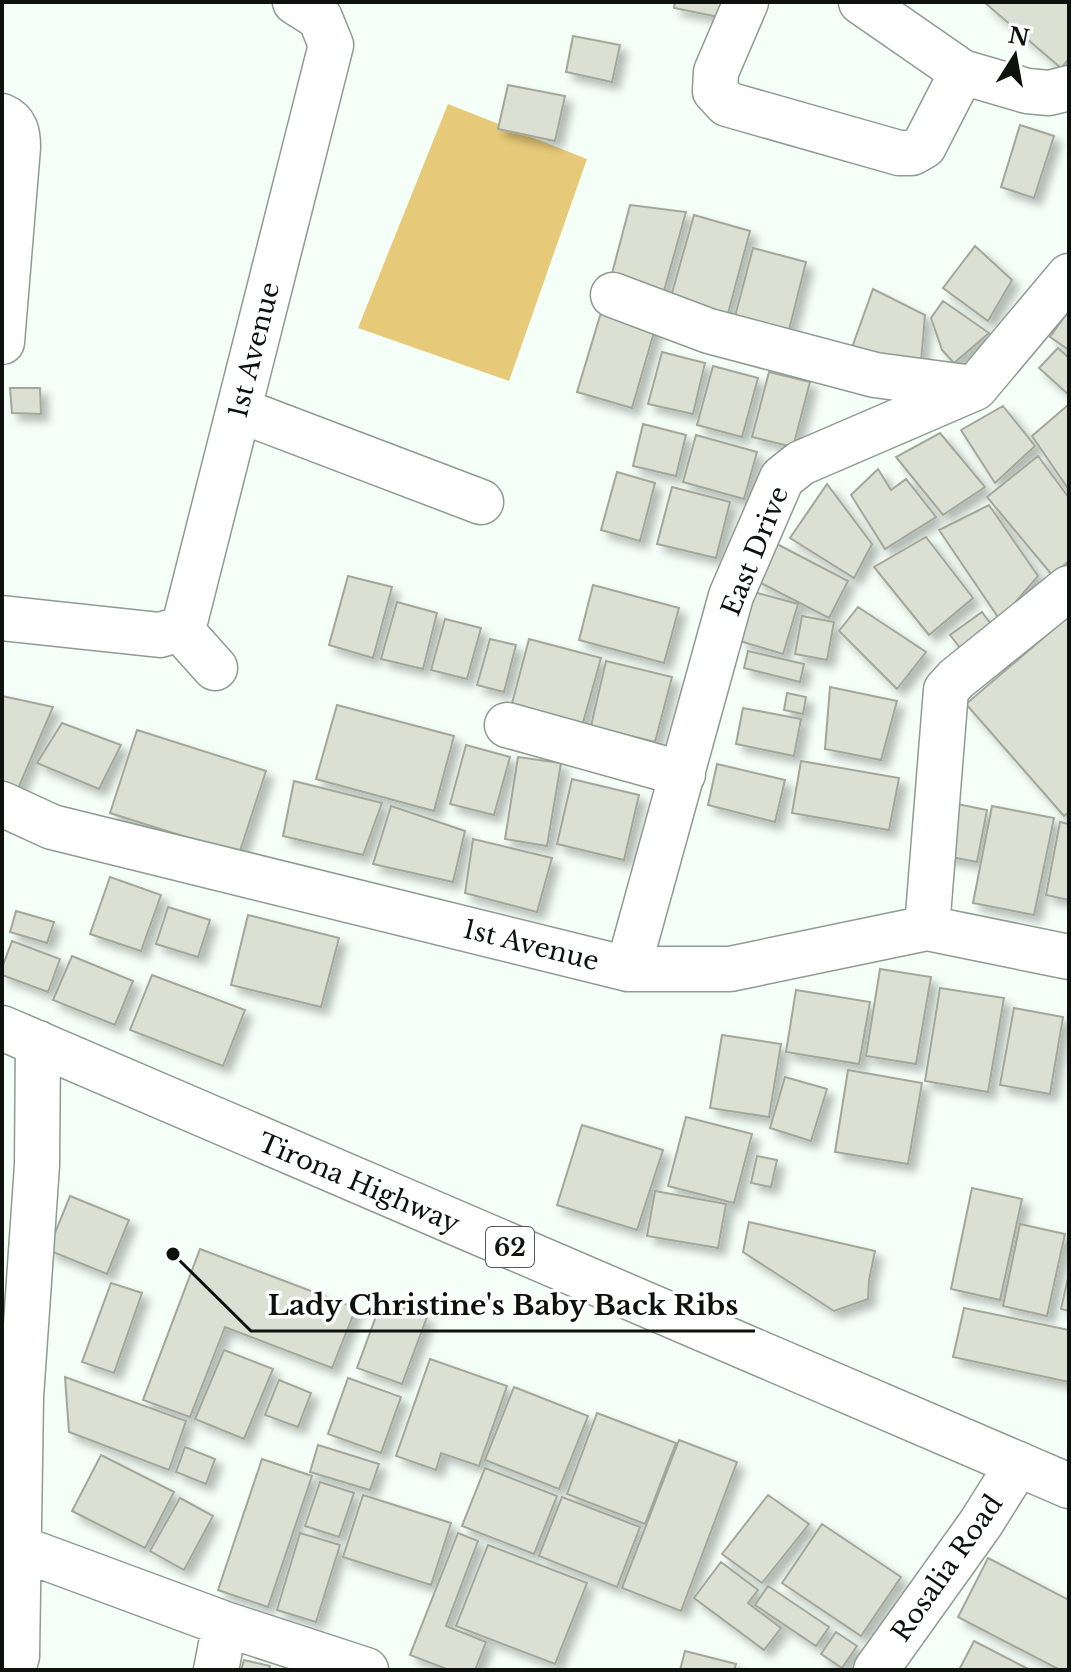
<svg xmlns="http://www.w3.org/2000/svg" width="1071" height="1672" font-family="'Libre Baskerville',serif">
	<style>
		.forest { fill: #e7ca79 }
		.building { fill: #dce0d2; stroke: #a3a799; stroke-width: 2; filter: url(#shadow) }
		.lines { fill: none; stroke-linecap: round; stroke-linejoin: round }
		.minor-casing { stroke: #8e9b91; stroke-width: 47 }
		.major-casing { stroke: #8e9b91; stroke-width: 47 }
		.minor { stroke: #fff; stroke-width: 44 }
		.major { stroke: #fff; stroke-width: 44 }
		.labels { text-anchor: middle; dominant-baseline: central; stroke-width: 7; stroke-linejoin: round; paint-order: stroke }
		.shield { fill: #fff; stroke: #565957; stroke-width: 2 }
		.shield-label { font-size: 24px; font-weight: bold; fill: #0e120f }
		.street-label { font-size: 26px; fill: #0e120f; stroke: #fff }
		.leader { fill: none; stroke: #0e120f; stroke-width: 3 }
		.callout-dot { fill: #0e120f; stroke: #fff; stroke-width: 3 }
		.callout-label { font-size: 28px; text-anchor: middle; font-weight: bold; fill: #0e120f; stroke: #fff; stroke-width: 7; stroke-linejoin: round; paint-order: stroke }
	</style>
	<defs>
		<filter id="shadow"><feDropShadow dx="7" dy="7" stdDeviation="4" flood-color="#0004"/></filter>
	</defs>
	<rect width="100%" height="100%" fill="#f4fff7"/>
	<path class="forest" d="M448 104 587 159 509 381 358 328Z"/>
	<path class="building" d="M675 2H728L724 18 674 8Z
		M984 2H1069V59L1061 68Z
		M573 36 620 45 612 82 566 72Z
		M508 85 565 96 555 141 498 129Z
		M1020 125 1054 136 1034 198 1001 187Z
		M630 205 686 212 662 298 610 281Z
		M694 215 750 231 726 321 670 300Z
		M975 246 1012 280 988 321 943 288Z
		M753 248 806 262 786 342 733 324Z
		M873 289 925 315 920 373 850 353Z
		M943 301 989 333 954 363 942 350 931 318Z
		M603 306 657 322 632 408 577 392Z
		M1069 310V350L1050 337Z
		M1058 348 1069 358V395L1039 368Z
		M662 352 705 363 693 414 648 404Z
		M713 366 758 378 742 437 697 425Z
		M769 372 810 382 793 447 752 437Z
		M10 388H40L41 414 12 413Z
		M1068 405 1069 407V490L1032 436Z
		M1003 406 1035 446 995 483 961 430Z
		M643 424 686 435 676 476 633 466Z
		M940 433 985 487 943 515 896 457Z
		M696 435 757 452 744 499 683 482Z
		M1038 456 1069 498V561L1052 575 987 497Z
		M878 469 891 490 906 479 936 517 885 549 851 495Z
		M617 472 655 483 640 541 601 530Z
		M827 484 872 544 854 578 790 538Z
		M672 487 730 502 716 558 657 544Z
		M989 505 1038 576 1000 620 939 530Z
		M926 537 973 598 929 635 874 567Z
		M775 543 848 581 829 618 755 580Z
		M348 576 392 587 373 658 329 645Z
		M593 585 679 608 664 663 579 640Z
		M754 592 798 604 783 654 740 641Z
		M397 602 437 613 423 669 381 659Z
		M858 607 926 652 897 689 839 631Z
		M982 612 1000 636 968 658 950 635Z
		M802 616 834 622 827 660 795 654Z
		M1069 616V812L1064 816 966 704Z
		M445 619 481 628 467 679 431 670Z
		M490 639 516 645 504 692 477 685Z
		M529 639 601 658 581 730 510 711Z
		M748 651 804 664 800 682 744 668Z
		M606 661 672 677 655 742 591 726Z
		M830 687 897 701 881 760 825 749Z
		M787 693 806 697 803 714 784 710Z
		M2 696 53 707 17 791 2 785Z
		M337 705 454 736 434 811 316 779Z
		M743 708 801 719 794 756 736 744Z
		M62 723 121 745 99 789 37 763Z
		M137 730 266 771 239 854 110 813Z
		M466 745 510 757 494 815 450 804Z
		M518 757 561 763 547 846 505 839Z
		M801 761 899 778 889 830 792 813Z
		M717 764 785 780 775 822 708 805Z
		M572 779 639 795 624 860 557 844Z
		M294 781 382 803 363 855 283 836Z
		M947 802 987 810 977 862 936 854Z
		M391 806 465 831 453 882 373 864Z
		M992 806 1054 818 1034 915 973 903Z
		M1060 822 1069 824V900L1046 895Z
		M473 839 552 858 537 912 465 893Z
		M110 877 161 895 141 951 90 934Z
		M168 907 210 920 198 957 156 944Z
		M16 911 54 922 47 943 10 932Z
		M248 915 339 938 321 1007 231 985Z
		M12 941 60 959 48 992 2 975V968Z
		M72 956 133 981 115 1025 53 1000Z
		M880 969 931 977 916 1064 866 1056Z
		M152 975 245 1010 223 1066 130 1030Z
		M940 988 1004 998 988 1092 925 1081Z
		M796 990 870 1002 859 1064 786 1052Z
		M1014 1008 1063 1017 1050 1094 1000 1085Z
		M722 1035 781 1044 769 1117 710 1108Z
		M848 1070 922 1083 908 1164 835 1152Z
		M785 1077 827 1089 811 1141 770 1128Z
		M686 1117 752 1134 734 1203 668 1186Z
		M582 1125 663 1150 637 1230 557 1205Z
		M757 1156 777 1160 771 1187 751 1183Z
		M972 1188 1022 1199 1000 1300 951 1289Z
		M655 1191 726 1204 718 1248 647 1236Z
		M70 1196 129 1220 107 1274 48 1250Z
		M749 1222 875 1251 869 1280 868 1299 834 1311 743 1252Z
		M1020 1224 1065 1234 1047 1316 1003 1306Z
		M200 1249 356 1308 332 1368 225 1327 190 1417 143 1400Z
		M1069 1273V1311L1061 1309Z
		M111 1283 142 1293 114 1373 82 1362Z
		M382 1300 427 1317 402 1384 357 1368Z
		M964 1308 1069 1330V1382L953 1357Z
		M224 1350 273 1369 244 1439 195 1419Z
		M430 1359 507 1386 479 1466 441 1453 436 1470 396 1456Z
		M65 1377 186 1421 169 1470 69 1432Z
		M348 1378 401 1397 381 1453 328 1434Z
		M279 1380 311 1393 298 1427 265 1415Z
		M514 1387 588 1416 559 1489 485 1460Z
		M597 1413 676 1443 645 1524 567 1494Z
		M679 1440 737 1462 681 1611 622 1588Z
		M318 1445 379 1464 370 1490 310 1472Z
		M185 1447 215 1459 206 1484 176 1472Z
		M101 1455 174 1492 145 1548 72 1511Z
		M262 1459 312 1476 268 1607 218 1590Z
		M485 1468 557 1496 534 1554 462 1526Z
		M320 1482 354 1493 339 1537 305 1526Z
		M363 1495 451 1523 431 1585 343 1557Z
		M768 1495 809 1524 762 1583 722 1554Z
		M562 1497 640 1527 617 1587 539 1556Z
		M180 1498 213 1516 184 1570 150 1551Z
		M822 1524 901 1577 861 1636 782 1583Z
		M300 1533 340 1545 316 1622 277 1610Z
		M458 1533 478 1541 446 1626 486 1642 475 1670H449L410 1655Z
		M488 1545 587 1583 555 1664 456 1626Z
		M988 1558 1069 1600V1670H1060L958 1617Z
		M721 1562 758 1590 748 1603 781 1628 764 1650 694 1598Z
		M768 1586 829 1627 816 1646 755 1605Z
		M836 1632 857 1646 842 1668 821 1654Z
		M974 1641 1030 1670H959Z
		M685 1651 736 1664 734 1670H680Z
		M244 1660 270 1666 269 1670H241Z"/>
	<g class="lines">
		<g class="minor-casing">
			<path id="minor" d="M746 2 716 72 715 91 727 104 899 153H912L924 146 962 72
				M861 2 962 72 1027 91 1049 93 1069 88
				M2 116C16 122 18 133 18 147L2 342
				M613 295 709 331 875 375 973 388
				M239 410 481 502
				M2 618 160 635 180 629 186 618 331 45 320 18 295 2
				M180 629 215 668
				M507 725 683 774
				M2 804 52 827 628 969H730L927 928 1069 957
				M927 928 946 690 956 679 1069 588
				M628 969 731 596 782 478 801 463 975 388 1069 276
				M17 1547 225 1624 366 1670
				M13 1670 17 1656 21 1397 37 1165 38 1043
				M216 1670 225 1624
				M876 1670 981 1523 1018 1464"/>
		</g>
		<g class="major-casing">
			<path id="major" d="M2 1028 1069 1486"/>
		</g>
		<use href="#minor" class="minor"/>
		<use href="#major" class="major"/>
	</g>
	<g class="labels">
		<rect class="shield" x="486" y="1227" width="48" height="40" rx="6"/>
		<g class="shield-label">
			<text x="510" y="1247">62</text>
		</g>
		<g class="street-label">
			<text transform="translate(254 350) rotate(-76)">1st Avenue</text>
			<text transform="translate(755 551) rotate(-68)">East Drive</text>
			<text transform="translate(531 945) rotate(14)">1st Avenue</text>
			<text transform="translate(359 1183) rotate(23)">Tirona Highway</text>
			<text transform="translate(947 1568) rotate(-55)">Rosalia Road</text>
		</g>
	</g>
	<path class="leader" d="M173 1254L251 1331H755"/>
	<circle class="callout-dot" cx="173" cy="1254" r="8"/>
	<g class="callout-label">
		<text x="503" y="1315">Lady Christine's Baby Back Ribs</text>
	</g>
	<rect width="1071" height="1672" fill="none" stroke="#0e120f" stroke-width="8"/>
	<g transform="translate(1015 56) rotate(11)" stroke="#ffffff" stroke-width="6" paint-order="stroke">
	<path d="M0-6L14 30L0 20L-14 30Z" fill="#0e120f"/>
	<text y="-12" font-size="22" font-weight="bold" text-anchor="middle" fill="#0e120f">N</text>
	</g>
</svg>
